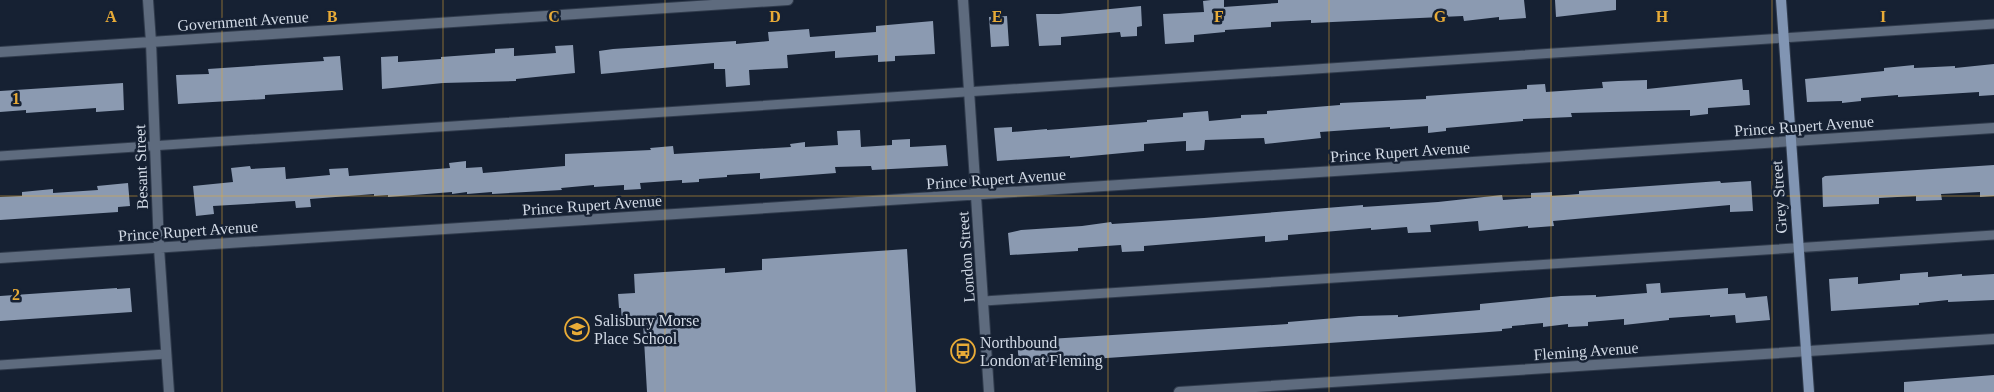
<svg xmlns="http://www.w3.org/2000/svg" width="1994" height="392" font-family="'Times New Roman',serif">
	<style>
		.building { fill: #8b9ab1 }
		.lines { fill: none; stroke-linecap: round; stroke-linejoin: round }
		.lane-casing { stroke: #303b4c; stroke-width: 11 }
		.street-casing { stroke: #303b4c; stroke-width: 12 }
		.secondary-casing { stroke: #303b4c; stroke-width: 12 }
		.lane { stroke: #5e6b7e; stroke-width: 9 }
		.street { stroke: #5e6b7e; stroke-width: 10 }
		.secondary { stroke: #8195b3; stroke-width: 10 }
		.grid { fill: none; stroke: #e8ab37; stroke-width: 1; stroke-opacity: 0.55 }
		.labels { text-anchor: middle; dominant-baseline: central; stroke-width: 5; stroke-linejoin: round; paint-order: stroke }
		.street-label { font-size: 16px; fill: #d1d9e5; stroke: #162133 }
		.poi-label { font-size: 16px; fill: #d1d9e5; stroke: #162133; text-anchor: start }
		.grid-label { font-size: 16px; text-anchor: middle; font-weight: bold; fill: #e8ab37; stroke: #162133; stroke-width: 5; stroke-linejoin: round; paint-order: stroke }
	</style>
	<rect width="100%" height="100%" fill="#162133"/>
	<path class="building" d="M1211 0H1224V7L1278 3V0H1524L1526 18 1499 20V17L1464 21 1463 16 1311 23V20L1271 22V27L1225 30V32L1194 35V42L1165 44 1163 14 1204 12 1203 1Z
		M1555 0H1616V10L1556 17Z
		M1141 6 1142 26 1137 27V36L1121 37 1120 32 1061 37V45L1039 46 1036 14H1059Z
		M1007 16 1009 46 991 47 989 17Z
		M933 21 935 54 895 56V61L878 62V55L835 58V51L787 55 788 68 749 70 750 85 726 87 725 69H714V63L601 74 599 51 613 49 736 41V44L769 41 768 32 809 29 810 37 876 32V26Z
		M573 45 575 73 516 79V81L443 83 382 89 381 57 398 56V62L441 59V57L495 53V49L514 48V56L556 53 555 46Z
		M340 56 343 90 265 95V99L178 104 176 75 209 74 208 69 324 61 323 57Z
		M1994 64V95L1979 96V92L1898 97V95L1861 98V101L1842 103V101L1807 102 1805 79 1884 71V68L1914 65V68L1955 66V68Z
		M1742 79 1743 90H1749L1750 105 1708 108V114L1690 116V110L1571 113 1572 117 1523 119V121L1446 128V131L1428 133V126L1390 129V127L1320 132 1321 138 1265 144 1264 138 1205 140 1204 150 1186 151V141L1144 144V151L1070 158V156L997 161 994 128 1012 127V132L1047 129V130L1147 122V120L1183 117V113L1208 111 1209 121 1241 118V115L1267 114V111L1340 105V103L1426 99V96L1527 89V85L1545 84 1546 92 1603 88 1602 82 1618 81 1647 80V89Z
		M123 83 124 110 96 112V108L26 113V110L0 112V91Z
		M860 130 861 147 892 145V140L910 139V147L946 145 948 166 872 170 871 166 835 167 836 173 760 179V173L727 175V177L699 179V182L682 183V180L640 183 641 189 624 190V185L594 187V185L561 188 562 190 492 194V192L467 194V192L452 194V192L388 197V195L374 196V194L310 199 311 207 296 208 295 201 213 206 214 214 196 216 193 186 233 182 231 168 250 166 251 169 285 167 286 179 330 175 329 169 348 168 349 176 450 168 449 163 466 161V168L482 167 483 173 565 166V154L651 150 650 148 673 146 674 154 791 147 790 144 805 142V147L838 145 837 131Z
		M1994 165V196L1980 197V192L1941 194 1942 200 1916 201V196L1879 198V204L1823 207 1822 178 1825 176Z
		M1720 181 1721 183 1751 181 1753 211 1730 212V205L1553 221 1554 226 1528 228V226L1479 231 1478 221 1430 225 1431 232 1408 233 1407 227 1371 230V228L1288 235V240L1265 242V236L1144 246V251L1122 252 1121 245 1078 248V251L1010 255 1008 233 1021 230 1082 226 1111 222 1112 224 1204 218 1363 205V207L1438 202 1502 195 1503 200 1531 198V193L1552 192V196L1579 194V191Z
		M128 183 130 206 118 207V212L0 220V197L22 196V192L53 189V193L98 190 97 186Z
		M907 249 916 392H647L643 322 622 323 621 308H619L618 294 635 293 634 274 725 268V273L762 270V259Z
		M1928 272V277L1962 274V276L1994 274V300L1948 302V300L1919 303V305L1831 311 1829 279 1858 277V284L1900 280V274Z
		M1660 283 1661 293 1728 288V294L1745 293 1746 298 1767 296 1770 320 1736 323 1735 315 1710 317V315L1669 318V320L1624 325V319L1588 322V326L1568 327V324L1543 327V323L1512 326V328L1502 329V331L1476 333 1019 364 1017 341 1288 324V322L1359 316 1398 315V317L1480 310V304L1561 296 1596 295V297L1647 293 1646 284Z
		M117 288V289L130 288 132 312 0 321V296Z
		M1994 375V392H1904V382Z"/>
	<g class="lines">
		<g class="lane-casing">
			<path id="lane" d="M0 156 1994 24
				M984 301 1994 235
				M0 365 166 354"/>
		</g>
		<g class="street-casing">
			<path id="street" d="M148 0 151 42 159 248 169 392
				M963 0 989 392
				M0 52 788 0
				M0 258 1994 128
				M1179 392 1994 339"/>
		</g>
		<g class="secondary-casing">
			<path id="secondary" d="M1781 0 1809 392"/>
		</g>
		<use href="#lane" class="lane"/>
		<use href="#street" class="street"/>
		<use href="#secondary" class="secondary"/>
	</g>
	<path class="grid" d="M222 0V392M443 0V392M665 0V392M886 0V392M1108 0V392M1329 0V392M1551 0V392M1772 0V392M0 196H1994"/>
	<defs>
		<g id="school-ring" transform="scale(1.25)"><circle r="9.5" fill="#162133" stroke="#e8ab37" stroke-width="1.5"/><path d="M0-5L7-2L0 1L-7-2ZM-4 1L0 2.5L4 1V4Q0 6-4 4Z" fill="#e8ab37"/></g>
		<g id="bus-ring" transform="scale(1.25)"><circle r="9.5" fill="#162133" stroke="#e8ab37" stroke-width="1.5"/><path d="M-5-6H5V4H4V6H2V4H-2V6H-4V4H-5ZM-3.5-4V0h7V-4ZM-3.5 1.2v1.5H-2V1.2ZM2 1.2v1.5H3.5V1.2Z" fill="#e8ab37"/></g>
	</defs>
	<g fill-rule="evenodd">
		<use href="#school-ring" x="577" y="329"/>
		<use href="#bus-ring" x="963" y="351"/>
	</g>
	<g class="labels">
		<g class="street-label">
			<text transform="translate(243 21) rotate(-4)">Government Avenue</text>
			<text transform="translate(1804 126) rotate(-4)">Prince Rupert Avenue</text>
			<text transform="translate(1400 152) rotate(-4)">Prince Rupert Avenue</text>
			<text transform="translate(141 167) rotate(-92)">Besant Street</text>
			<text transform="translate(996 179) rotate(-4)">Prince Rupert Avenue</text>
			<text transform="translate(1779 197) rotate(-94)">Grey Street</text>
			<text transform="translate(592 205) rotate(-4)">Prince Rupert Avenue</text>
			<text transform="translate(188 231) rotate(-4)">Prince Rupert Avenue</text>
			<text transform="translate(966 257) rotate(-94)">London Street</text>
			<text transform="translate(1586 351) rotate(-4)">Fleming Avenue</text>
		</g>
		<g class="poi-label">
			<text x="594" y="320">Salisbury Morse<tspan x="594" dy="18">Place School</tspan></text>
			<text x="980" y="342">Northbound<tspan x="980" dy="18">London at Fleming</tspan></text>
		</g>
	</g>
	<g class="grid-label">
		<text x="111" y="22">A</text>
		<text x="332" y="22">B</text>
		<text x="554" y="22">C</text>
		<text x="775" y="22">D</text>
		<text x="997" y="22">E</text>
		<text x="1219" y="22">F</text>
		<text x="1440" y="22">G</text>
		<text x="1662" y="22">H</text>
		<text x="1883" y="22">I</text>
		<text x="16" y="104">1</text>
		<text x="16" y="300">2</text>
	</g>
</svg>
